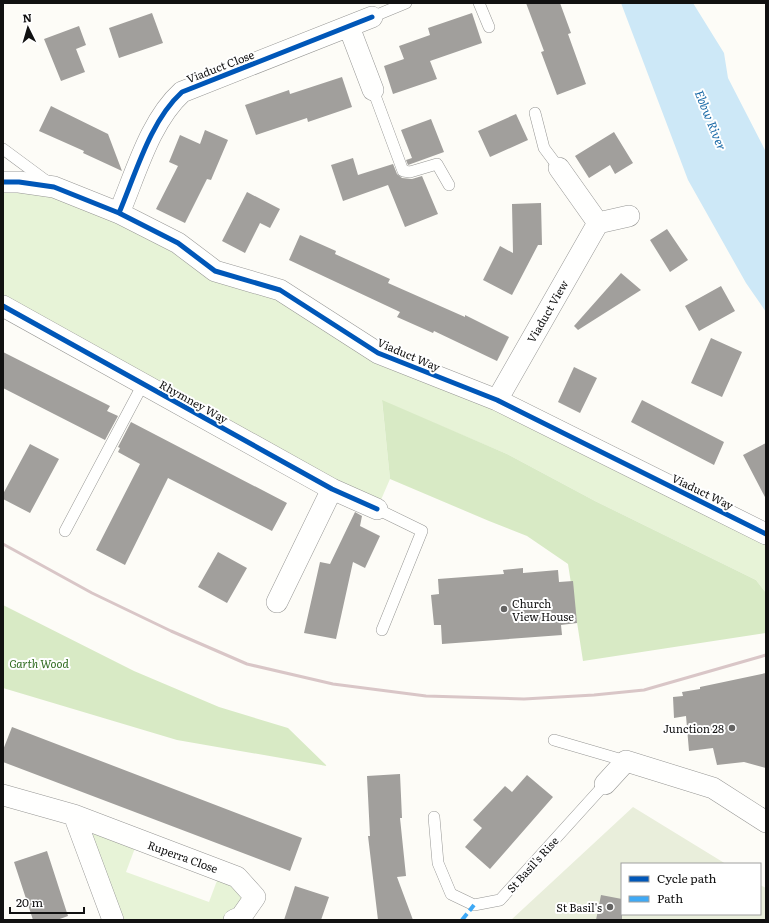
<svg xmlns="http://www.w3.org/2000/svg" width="769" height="923" font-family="Literata,serif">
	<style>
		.green { fill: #e7f3d7 }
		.forest { fill: #d8eac5 }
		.cemetery { fill: #e9eedb }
		.water { fill: #cde8f7 }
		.building { fill: #a19f9c }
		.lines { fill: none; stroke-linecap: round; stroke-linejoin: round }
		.lane-casing { stroke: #979795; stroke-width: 12 }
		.street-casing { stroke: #979795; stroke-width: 22 }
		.lane { stroke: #fffffe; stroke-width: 11 }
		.street { stroke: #fffffe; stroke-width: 21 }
		.rail { stroke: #d9c6c7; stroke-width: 3 }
		.quiet { stroke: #3fa9f5; stroke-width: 4; stroke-dasharray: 8 4; stroke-linecap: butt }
		.cycleway-casing { stroke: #fff; stroke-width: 8 }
		.cycleway { stroke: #0057b8; stroke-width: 5 }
		.poi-dot { fill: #646362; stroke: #fff; stroke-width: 1.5 }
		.labels { text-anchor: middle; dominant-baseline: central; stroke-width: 4; stroke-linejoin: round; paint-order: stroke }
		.street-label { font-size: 11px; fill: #111; stroke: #fff }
		.poi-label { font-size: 11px; fill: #111; stroke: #fff; text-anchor: end }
		.park-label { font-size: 11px; font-style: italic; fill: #2f6b1f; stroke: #fff }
		.water-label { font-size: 12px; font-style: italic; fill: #1768a6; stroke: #fff }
	</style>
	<rect width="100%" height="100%" fill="#fdfcf7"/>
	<path class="green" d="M3 182 54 187 314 311 766 534V593L756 580 595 501 507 454 382 401 390 479 377 509 3 306Z
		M74 815 138 840 126 872 209 902 221 870 255 897 234 920H113Z"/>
	<path class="forest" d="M382 400 507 454 595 501 756 580 766 593V633L583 661 568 564 527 536 489 521 390 479Z
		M3 605 134 671 219 707 288 728 327 766 177 740 3 688Z"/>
	<path class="cemetery" d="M633 807 726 864H622V914H760V885L766 888V920H511Z"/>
	<path class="water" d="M621 3H693L724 53 728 78 766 152V312L746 283 688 180Z"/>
	<path class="building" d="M526 3H560L571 33 568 34 586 84 557 95 541 52 544 51Z
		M152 13 163 43 119 58 109 28Z
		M472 13 482 43 430 61 437 79 393 94 384 66 404 59 399 46 430 35 428 28Z
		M79 26 86 45 76 49 85 72 61 81 44 39Z
		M342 77 352 107 308 122 307 118 256 135 245 105 289 90 290 94Z
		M51 106 108 134 122 171 83 153 84 151 39 131Z
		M516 114 528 140 490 157 478 131Z
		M431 119 444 152 408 165 406 160 412 158 401 130Z
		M205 130 228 140 211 180 207 179 185 223 156 209 178 166 169 162 180 135 200 144Z
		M614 132 633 163 615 174 610 165 589 178 575 156Z
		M353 158 358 175 393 164 397 174 402 178 412 179 422 176 438 214 405 227 388 185 343 201 331 165Z
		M247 192 280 209 270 228 260 223 245 253 222 241Z
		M541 203 542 245H538L512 295 483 280 500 246 513 253 512 204Z
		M667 229 688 260 670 272 650 240Z
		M300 235 336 251 335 254 390 279 388 283 465 317V315L509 337 497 361 434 331 433 333 397 317 400 312 289 260Z
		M621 273 641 290 578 330 574 326Z
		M721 286 735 311 699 331 685 306Z
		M711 338 742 352 722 397 691 383Z
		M3 352 110 406 107 411 118 416 105 440 3 388Z
		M574 367 597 378 580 413 558 402Z
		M642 400 724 442 714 465 631 422Z
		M131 422 287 503 272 531 168 478 125 565 96 550 140 464 118 452 120 448 118 447Z
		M766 443V499L743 455Z
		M30 444 59 459 30 513 3 499V494Z
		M355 512 362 516 360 526 380 536 365 568 353 562 336 639 304 633 320 562 330 564Z
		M218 552 247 568 227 603 198 587Z
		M523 568V573L558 570 559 582 573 581 577 623 561 625 562 635 442 644 441 625H434L431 595 439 594 438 579 504 574 503 570Z
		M766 673V768L744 762 717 765 713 748 689 751 686 716 674 718 673 697 683 696 682 692 700 689V687Z
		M12 727 302 838 290 871 3 762V750Z
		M400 774 402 818H400L406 876 397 877 413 920H378L368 836H370L367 776Z
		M527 775 553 797 490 869 465 847 482 828 473 820 505 786 512 792Z
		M47 851 68 916 57 920H33L14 862Z
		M295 886 329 897 321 920H284Z
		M601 895 622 899V920H596Z"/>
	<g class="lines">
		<g class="lane-casing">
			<path id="lane" d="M479 3 489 27
				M372 17 406 3
				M373 90 403 171 410 172 437 164 449 185
				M535 113 544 148 559 168
				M3 149 49 183
				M377 509 422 531 382 630
				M65 531 143 384
				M554 740 626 761
				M434 817 438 863 451 894 474 905 500 900 605 784"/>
		</g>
		<g class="street-casing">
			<path id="street" d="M349 27 373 90
				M3 182H19L54 187 119 213 178 243 215 271 280 290 378 353 497 400 766 534
				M119 213C136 173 150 121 182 92L372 17
				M598 223 629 216
				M3 306 332 489 377 509
				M497 400 598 223 559 168
				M277 602 332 489
				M605 784 626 761 713 788 766 822
				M3 795 74 815 237 877 255 897 241 917 234 920
				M74 815 113 920"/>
		</g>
		<use href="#lane" class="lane"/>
		<use href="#street" class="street"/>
		<path class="rail" d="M3 544 92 593 171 631 247 664 333 684 426 696 524 699 594 695 644 690 766 655"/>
		<path class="quiet" d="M462 920 474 905"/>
		<g class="cycleway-casing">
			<path id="cycleway" d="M3 182H19L54 187 119 213 178 243 215 271 280 290 378 353 497 400 766 534
				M119 213C136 173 150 121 182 92L372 17
				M3 306 332 489 377 509"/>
		</g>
		<use href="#cycleway" class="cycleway"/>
	</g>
	<g class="poi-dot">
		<circle cx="504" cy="609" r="4"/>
		<circle cx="732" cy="728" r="4"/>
		<circle cx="610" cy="907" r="4"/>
	</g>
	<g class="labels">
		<g class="street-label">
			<text transform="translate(220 66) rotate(-21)">Viaduct Close</text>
			<text transform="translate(547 311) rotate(-60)">Viaduct View</text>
			<text transform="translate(409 354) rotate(23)">Viaduct Way</text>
			<text transform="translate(194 401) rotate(29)">Rhymney Way</text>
			<text transform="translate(703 491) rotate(26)">Viaduct Way</text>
			<text transform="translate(183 856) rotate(20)">Ruperra Close</text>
			<text transform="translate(532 864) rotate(-48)">St Basil's Rise</text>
		</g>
		<g class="poi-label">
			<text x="512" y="603" text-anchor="start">Church<tspan x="512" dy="13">View House</tspan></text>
			<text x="724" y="728">Junction 28</text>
			<text x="602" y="907">St Basil's</text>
		</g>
		<g class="park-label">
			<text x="39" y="663">Garth Wood</text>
		</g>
		<g class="water-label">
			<text transform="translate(711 120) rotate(68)">Ebbw River</text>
		</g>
	</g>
	<rect width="769" height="923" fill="none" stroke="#111111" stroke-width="8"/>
	<rect x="621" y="863" width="140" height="52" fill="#ffffff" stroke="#a0a0a0"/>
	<rect x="629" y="876" width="20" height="6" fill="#0057b8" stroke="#a0a0a0"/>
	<text x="657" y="883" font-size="12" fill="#111111">Cycle path</text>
	<rect x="629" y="896" width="20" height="6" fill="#3fa9f5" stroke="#a0a0a0"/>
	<text x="657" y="903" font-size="12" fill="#111111">Path</text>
	<g transform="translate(28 28) rotate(355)" stroke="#ffffff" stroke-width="3" paint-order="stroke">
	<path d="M0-3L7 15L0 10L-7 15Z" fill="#111111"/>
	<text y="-6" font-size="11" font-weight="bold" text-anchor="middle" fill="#111111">N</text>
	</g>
	<path d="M10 907v6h74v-6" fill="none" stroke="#111111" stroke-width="2"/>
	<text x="16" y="907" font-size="12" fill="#111111" stroke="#ffffff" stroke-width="3" paint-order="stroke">20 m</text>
</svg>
